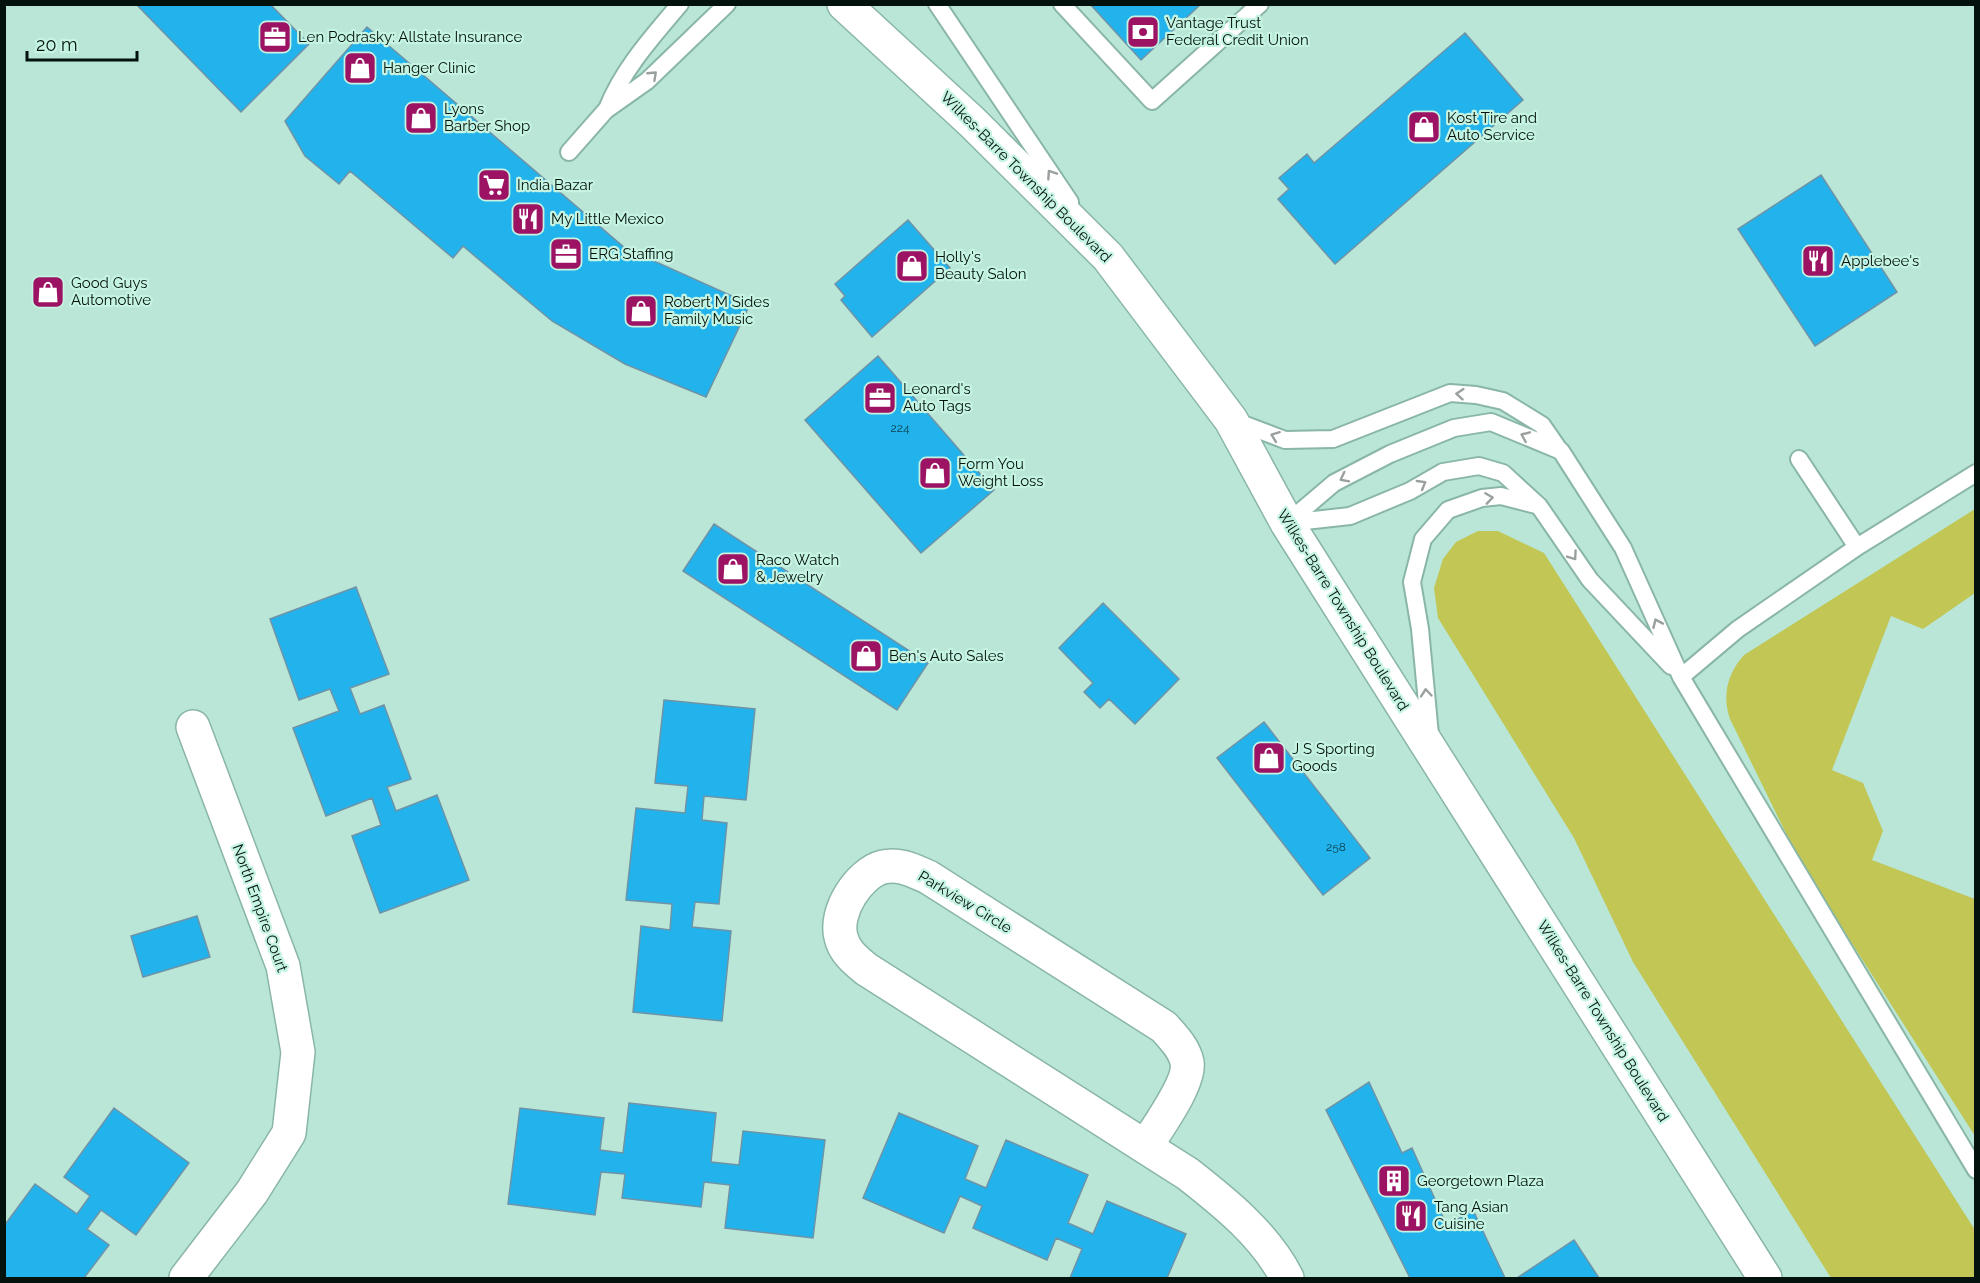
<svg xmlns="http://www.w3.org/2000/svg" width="1980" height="1283" font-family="Raleway,sans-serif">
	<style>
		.green { fill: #c1c655 }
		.building { fill: #23b3ec; stroke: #6d93a7; stroke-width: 1.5 }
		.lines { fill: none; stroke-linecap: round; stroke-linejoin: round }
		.service-casing { stroke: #8ab6a6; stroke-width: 20 }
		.minor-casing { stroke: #8ab6a6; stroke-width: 36 }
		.primary-casing { stroke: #8ab6a6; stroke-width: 36 }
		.service { stroke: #fff; stroke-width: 16 }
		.minor { stroke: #fff; stroke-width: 33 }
		.primary { stroke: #fff; stroke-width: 33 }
		.oneway { stroke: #9aa09e }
		.labels { text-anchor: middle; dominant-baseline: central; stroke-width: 4.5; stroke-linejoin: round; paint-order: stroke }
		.number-label { font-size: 12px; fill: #0b3a45 }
		.poi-label { font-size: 15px; fill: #03120d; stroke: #c6f4e3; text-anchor: start }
		.street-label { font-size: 15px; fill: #03120d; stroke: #c6f4e3 }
	</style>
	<rect width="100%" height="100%" fill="#b9e6d6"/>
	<path class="green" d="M1975 509V593L1923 629 1891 616 1832 770 1863 783 1883 831 1872 860 1975 899V1136L1800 862 1730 719C1722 696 1727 674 1744 655Z
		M1478 531H1498L1544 553 1975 1230V1278H1831L1633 962 1574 838 1438 618 1434 588 1443 559 1456 542Z"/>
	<path class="building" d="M136 4H270L309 44 241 112Z
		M1090 4H1201L1141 60Z
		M367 27 625 248 750 304 706 397 625 364 552 321 463 246 453 258 350 171 339 184 305 156 285 121Z
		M1465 33 1523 100 1335 264 1278 199 1289 189 1279 178 1307 154 1314 163Z
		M1821 175 1897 292 1815 346 1738 229Z
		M908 220 950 268 872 337 841 300 845 296 835 284Z
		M878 356 994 490 921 553 805 420Z
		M714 524 928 663 897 710 683 571Z
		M356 587 389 674 350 688 360 714 384 705 411 779 387 787 396 811 437 795 469 880 380 913 352 836 381 825 372 798 326 816 293 728 339 711 330 689 299 700 270 619Z
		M1103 603 1179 679 1135 724 1109 699 1100 708 1084 692 1093 683 1059 648Z
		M664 700 755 709 746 800 704 796 702 820 727 823 719 904 695 902 692 927 731 931 722 1021 633 1012 641 926 670 930 672 904 626 900 636 808 685 813 688 786 655 783Z
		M1264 722 1370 858 1323 895 1217 758Z
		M197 916 210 957 143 977 131 936Z
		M1369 1082 1402 1153 1412 1148 1447 1226 1473 1210 1505 1278H1410L1326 1110Z
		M629 1103 716 1113 711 1162 739 1165 743 1131 825 1140 813 1238 725 1228 730 1185 704 1182 701 1207 622 1198 625 1174 601 1172 595 1215 508 1204 520 1108 604 1118 600 1150 623 1153Z
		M114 1108 189 1163 136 1235 101 1210 87 1229 109 1245 84 1278H7L4 1276V1226L35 1184 77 1214 90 1196 64 1177Z
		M899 1113 978 1146 965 1179 986 1188 1006 1140 1088 1175 1068 1223 1093 1234 1107 1201 1186 1234 1167 1278H1070L1082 1249 1056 1238 1047 1260 973 1228 982 1206 960 1196 944 1233 863 1198Z
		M1574 1240 1599 1278H1517Z"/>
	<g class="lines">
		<g class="service-casing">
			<path id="service" d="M937 4 1070 202
				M1062 4 1152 101 1260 4
				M607 109C623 69 652 37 680 4
				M569 152 606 110 647 81 727 4
				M1235 421 1285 440 1333 439 1450 393 1476 395 1503 401 1542 425 1560 451
				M1799 459 1857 547
				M1287 523 1334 483 1390 454 1454 428 1491 422 1561 451 1623 548 1681 677 1976 1170
				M1287 523 1350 516 1410 491 1443 472 1479 466 1503 473 1539 506 1590 580 1671 666
				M1681 677 1738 629 1857 547 1976 473
				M1430 735 1420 629 1412 582 1423 539 1448 510 1482 498 1501 496 1536 505"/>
		</g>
		<g class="minor-casing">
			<path id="minor" d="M1146 1146C1157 1128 1191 1082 1187 1062 1184 1048 1173 1037 1164 1027L928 877C914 871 899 863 883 867 859 873 834 912 841 937 844 951 855 960 866 969L1188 1174C1225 1203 1265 1235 1287 1278
				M186 1278 252 1192 289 1133 298 1052 283 966 193 727"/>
		</g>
		<g class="primary-casing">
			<path id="primary" d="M844 4 972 122 1108 257 1231 420 1287 523 1765 1278"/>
		</g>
		<use href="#service" class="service"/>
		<use href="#minor" class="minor"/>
		<use href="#primary" class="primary"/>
	</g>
	<defs><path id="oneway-chevron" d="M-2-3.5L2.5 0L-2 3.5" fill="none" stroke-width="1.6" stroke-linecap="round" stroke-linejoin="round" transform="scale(1.5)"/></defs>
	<g class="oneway">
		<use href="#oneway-chevron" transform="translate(653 75) rotate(-43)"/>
		<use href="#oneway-chevron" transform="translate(1051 174) rotate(-124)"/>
		<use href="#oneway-chevron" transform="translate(1460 394) rotate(-175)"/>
		<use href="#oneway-chevron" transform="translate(1275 436) rotate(-159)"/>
		<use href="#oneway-chevron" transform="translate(1525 436) rotate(-157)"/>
		<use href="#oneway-chevron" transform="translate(1344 478) rotate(153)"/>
		<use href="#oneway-chevron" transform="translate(1422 484) rotate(-30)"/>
		<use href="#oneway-chevron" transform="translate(1489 498) rotate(-8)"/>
		<use href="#oneway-chevron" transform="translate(1573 556) rotate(55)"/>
		<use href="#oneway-chevron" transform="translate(1657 623) rotate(-114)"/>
		<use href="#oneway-chevron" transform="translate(1426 693) rotate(-95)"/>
	</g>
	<defs>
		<g id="bank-square" transform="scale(1.725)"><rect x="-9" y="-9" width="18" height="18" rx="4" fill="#9c1364" stroke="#c6f4e3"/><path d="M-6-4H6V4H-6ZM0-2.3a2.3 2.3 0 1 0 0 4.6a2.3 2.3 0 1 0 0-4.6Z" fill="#fff"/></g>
		<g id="office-square" transform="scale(1.725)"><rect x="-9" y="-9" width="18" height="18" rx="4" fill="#9c1364" stroke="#c6f4e3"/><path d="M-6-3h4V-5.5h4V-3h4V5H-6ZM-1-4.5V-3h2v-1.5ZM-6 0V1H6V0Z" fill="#fff"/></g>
		<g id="shop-square" transform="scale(1.725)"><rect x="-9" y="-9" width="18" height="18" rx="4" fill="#9c1364" stroke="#c6f4e3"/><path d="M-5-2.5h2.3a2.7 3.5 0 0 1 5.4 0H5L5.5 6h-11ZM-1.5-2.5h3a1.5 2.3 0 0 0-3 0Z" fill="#fff"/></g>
		<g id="supermarket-square" transform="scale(1.725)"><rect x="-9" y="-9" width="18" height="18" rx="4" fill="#9c1364" stroke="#c6f4e3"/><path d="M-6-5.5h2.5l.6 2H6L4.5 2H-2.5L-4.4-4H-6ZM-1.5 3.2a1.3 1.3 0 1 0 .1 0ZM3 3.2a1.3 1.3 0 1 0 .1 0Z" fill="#fff"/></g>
		<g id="restaurant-square" transform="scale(1.725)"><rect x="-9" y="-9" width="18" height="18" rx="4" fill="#9c1364" stroke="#c6f4e3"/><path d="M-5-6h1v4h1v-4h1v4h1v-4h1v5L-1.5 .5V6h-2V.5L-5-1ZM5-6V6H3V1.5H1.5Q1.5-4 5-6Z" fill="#fff"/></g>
		<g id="building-square" transform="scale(1.725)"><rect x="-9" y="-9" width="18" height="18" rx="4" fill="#9c1364" stroke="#c6f4e3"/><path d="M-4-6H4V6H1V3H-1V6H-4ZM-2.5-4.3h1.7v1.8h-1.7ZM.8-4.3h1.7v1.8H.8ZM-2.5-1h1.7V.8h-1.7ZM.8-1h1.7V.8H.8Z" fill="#fff"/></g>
	</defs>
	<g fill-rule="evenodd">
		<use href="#bank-square" x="1143" y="32"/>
		<use href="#office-square" x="275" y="37"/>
		<use href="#shop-square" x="360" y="68"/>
		<use href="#shop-square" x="421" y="118"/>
		<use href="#shop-square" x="1424" y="127"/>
		<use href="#supermarket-square" x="494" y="185"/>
		<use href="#restaurant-square" x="528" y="219"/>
		<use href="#office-square" x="566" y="254"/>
		<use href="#restaurant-square" x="1818" y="261"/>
		<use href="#shop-square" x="912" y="266"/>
		<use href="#shop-square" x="48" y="292"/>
		<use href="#shop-square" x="641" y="311"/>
		<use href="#office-square" x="880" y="398"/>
		<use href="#shop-square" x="935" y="473"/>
		<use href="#shop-square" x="733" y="569"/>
		<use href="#shop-square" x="866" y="656"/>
		<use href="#shop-square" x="1269" y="758"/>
		<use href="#building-square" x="1394" y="1181"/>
		<use href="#restaurant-square" x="1411" y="1216"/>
	</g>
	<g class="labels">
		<g class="number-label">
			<text x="900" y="428">224</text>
			<text x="1336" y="847">258</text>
		</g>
		<g class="poi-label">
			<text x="1166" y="23">Vantage Trust<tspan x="1166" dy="17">Federal Credit Union</tspan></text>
			<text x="298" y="37">Len Podrasky: Allstate Insurance</text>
			<text x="383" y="68">Hanger Clinic</text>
			<text x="444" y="109">Lyons<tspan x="444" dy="17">Barber Shop</tspan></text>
			<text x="1447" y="118">Kost Tire and<tspan x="1447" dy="17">Auto Service</tspan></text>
			<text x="517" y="185">India Bazar</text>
			<text x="551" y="219">My Little Mexico</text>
			<text x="589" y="254">ERG Staffing</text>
			<text x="935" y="257">Holly's<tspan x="935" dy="17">Beauty Salon</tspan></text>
			<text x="1841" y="261">Applebee's</text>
			<text x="71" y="283">Good Guys<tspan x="71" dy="17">Automotive</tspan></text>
			<text x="664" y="302">Robert M Sides<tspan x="664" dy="17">Family Music</tspan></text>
			<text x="903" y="389">Leonard's<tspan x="903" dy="17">Auto Tags</tspan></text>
			<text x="958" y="464">Form You<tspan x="958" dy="17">Weight Loss</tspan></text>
			<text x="756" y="560">Raco Watch<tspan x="756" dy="17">&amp; Jewelry</tspan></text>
			<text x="889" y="656">Ben's Auto Sales</text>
			<text x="1292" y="749">J S Sporting<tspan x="1292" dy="17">Goods</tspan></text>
			<text x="1417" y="1181">Georgetown Plaza</text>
			<text x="1434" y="1207">Tang Asian<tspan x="1434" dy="17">Cuisine</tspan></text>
		</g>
		<g class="street-label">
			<text transform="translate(1026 177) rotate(45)">Wilkes-Barre Township Boulevard</text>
			<text transform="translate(1343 610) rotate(58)">Wilkes-Barre Township Boulevard</text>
			<text transform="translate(965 902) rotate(31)">Parkview Circle</text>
			<text transform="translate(260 908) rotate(70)">North Empire Court</text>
			<text transform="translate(1603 1021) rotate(58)">Wilkes-Barre Township Boulevard</text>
		</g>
	</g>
	<rect width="1980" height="1283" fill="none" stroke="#03120d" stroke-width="12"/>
	<path d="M27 51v9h110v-9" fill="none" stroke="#03120d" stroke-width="3"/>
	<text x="36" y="51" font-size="18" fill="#03120d" stroke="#c6f4e3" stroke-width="4.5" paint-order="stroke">20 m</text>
</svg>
